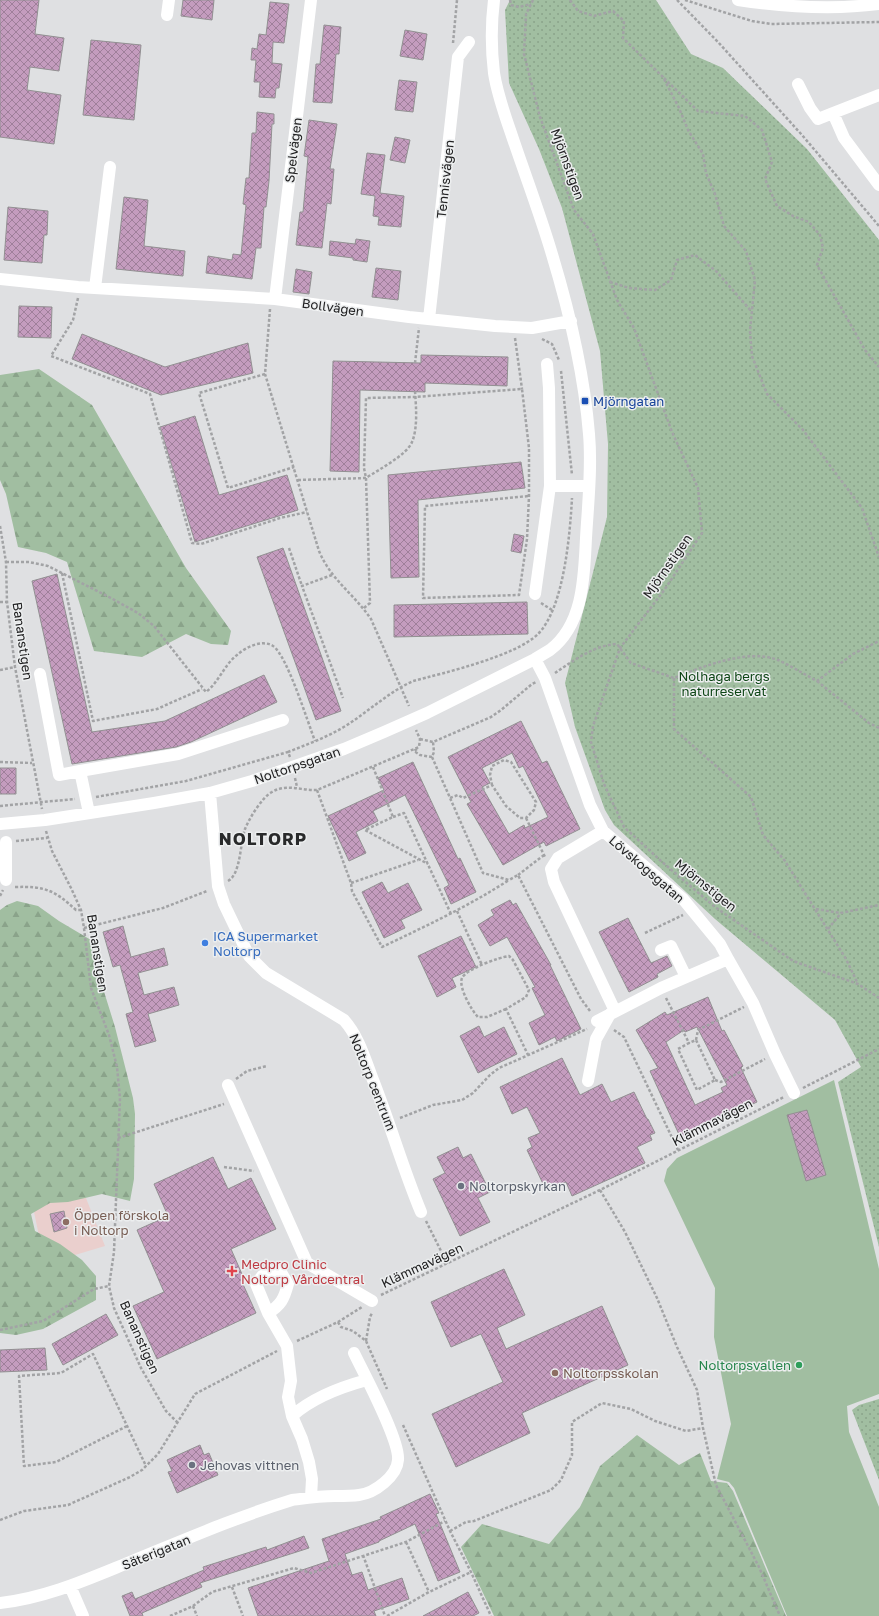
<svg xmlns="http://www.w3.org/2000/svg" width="879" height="1616" font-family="'Golos Text',sans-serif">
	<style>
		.education { fill: #eacfcd }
		.grass { fill: #a1bea1 }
		.forest { fill: url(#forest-firs) }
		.park { fill: url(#park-dots) }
		.building { fill: url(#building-cross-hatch); stroke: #929092; fill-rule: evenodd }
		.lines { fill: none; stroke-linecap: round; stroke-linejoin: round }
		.path { stroke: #a2a3a5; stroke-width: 2.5; stroke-dasharray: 3 2; stroke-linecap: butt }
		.minor { stroke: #fff; stroke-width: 12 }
		.transit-dot { fill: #1a4fb4; stroke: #eceeef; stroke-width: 1.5 }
		.shop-dot { fill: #3f7fe0; stroke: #eceeef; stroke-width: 1.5 }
		.worship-dot { fill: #6b7280; stroke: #eceeef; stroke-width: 1.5 }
		.education-dot { fill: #8d6e63; stroke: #eceeef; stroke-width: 1.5 }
		.health-dot { fill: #e0444e; stroke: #eceeef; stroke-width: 1.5 }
		.leisure-dot { fill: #2e9e5b; stroke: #eceeef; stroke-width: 1.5 }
		.labels { text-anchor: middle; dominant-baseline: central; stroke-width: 3; stroke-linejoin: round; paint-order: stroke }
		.street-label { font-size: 13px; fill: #212122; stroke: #eceeef }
		.transit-label { font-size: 13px; fill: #164399; stroke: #eceeef; text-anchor: start }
		.park-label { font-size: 13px; fill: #0e4616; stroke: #eceeef }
		.shop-label { font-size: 13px; fill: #366cbe; stroke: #eceeef; text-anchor: start }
		.worship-label { font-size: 13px; fill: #5b616d; stroke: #eceeef; text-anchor: start }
		.education-label { font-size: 13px; fill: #785e54; stroke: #eceeef; text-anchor: start }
		.health-label { font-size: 13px; fill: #be3a42; stroke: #eceeef; text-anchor: start }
		.leisure-label { font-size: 13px; fill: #27864d; stroke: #eceeef; text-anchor: end }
		.district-label { font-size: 17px; font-weight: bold; letter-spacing: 1px; fill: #292a2b; stroke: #eceeef }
	</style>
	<defs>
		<pattern id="forest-firs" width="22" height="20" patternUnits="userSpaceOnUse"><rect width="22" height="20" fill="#a1bea1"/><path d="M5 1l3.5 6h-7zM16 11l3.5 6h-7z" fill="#8aa38a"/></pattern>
		<pattern id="park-dots" width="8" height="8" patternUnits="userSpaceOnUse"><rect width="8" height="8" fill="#a1bea1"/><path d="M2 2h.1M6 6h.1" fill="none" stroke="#8aa38a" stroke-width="1.8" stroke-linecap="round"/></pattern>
		<pattern id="building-cross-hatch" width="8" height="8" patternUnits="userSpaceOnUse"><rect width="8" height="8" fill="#c49cbe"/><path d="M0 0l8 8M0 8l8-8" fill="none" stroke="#9f7f9a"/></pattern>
	</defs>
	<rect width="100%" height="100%" fill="#dfe0e2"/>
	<path class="education" d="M80 1183 105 1246 45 1264 31 1198Z"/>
	<path class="grass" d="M834 1080 879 1269V1394L847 1406 849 1432 879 1507V1616H787L734 1488 729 1482 717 1479 731 1424 714 1337 715 1288 664 1181 667 1169 677 1158Z"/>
	<path class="forest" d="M39 369 92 405 186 568 231 631 228 645 211 644 186 634 142 657 94 651 67 562 46 553 18 547 6 494 0 480V375Z
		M17 901 38 906 59 921 91 940 97 969 115 1027 133 1098 135 1114 134 1179 130 1201 102 1194 68 1202 50 1203 31 1214 35 1231 60 1244 82 1260 96 1276V1300L43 1329 16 1335 0 1333V910L7 905Z
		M637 1435 679 1465 700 1453 711 1481 727 1483 733 1491 786 1616H494L461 1547 482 1524 549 1544 580 1507 600 1466Z"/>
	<path class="park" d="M510 0H656L691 54 723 68 807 149 879 240V1247L838 1082 861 1067 835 1020 715 919 614 825 605 810 575 727 565 683 607 517 608 444 600 351 562 208 539 149 509 83 505 10Z
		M879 1399V1480L852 1410 859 1405Z"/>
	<path class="building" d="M0 0H39L35 34 64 38 59 71 30 67 27 90 61 95 54 144 0 137Z
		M183 0H214L212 20 181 16Z
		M270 2 289 4 284 43 273 42 272 63 282 64 279 88H276L275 98 259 97 260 82H254L256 60H251L252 48 257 49 259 34 266 35Z
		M324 25 341 27 339 54H336L332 103 313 102 316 64H320Z
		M405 30 427 34 423 60 400 56Z
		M91 40 141 45 134 120 83 115Z
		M399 80 417 82 413 112 395 110Z
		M257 112 274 114V124H272L269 181 266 207H264L261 248H256L252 279 206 273 208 256 232 260 233 254 241 255 246 205 243 204 246 178H249L252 133H256Z
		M309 120 337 124 330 169H334L331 204 327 203 322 248 296 245 300 212H303L308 157 304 156Z
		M395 137 410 140 405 163 390 160Z
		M367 153 385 155 380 193 404 196 401 227 378 225 379 217 373 216 375 196 361 194Z
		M124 197 148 200 144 246 185 251 183 276 116 269Z
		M8 207 48 211 47 235H44L42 263 4 260Z
		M356 239 370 241 367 262 353 260V258L329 255 330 241 355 244Z
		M376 268 401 271 398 300 372 297Z
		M296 269 312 272 309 294 293 292Z
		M19 306 52 307 51 338 18 337Z
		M82 334 165 367 248 343 253 373 161 395 72 359Z
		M421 355 508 357 507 386 425 383V392L360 390 359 472 330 471 333 361 421 363Z
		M195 416 219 495 287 475 298 510 195 542 160 427Z
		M521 462 525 488 418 500 419 577 391 578 388 475Z
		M514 534 524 536 521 553 511 551Z
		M283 548 341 711 316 720 257 557Z
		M57 574 92 732 165 721 264 675 277 702 191 742 176 747 72 764 32 581Z
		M527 602 528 634 394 637V605Z
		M521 721 542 763 547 761 580 829 546 846 544 842 503 865 467 804 471 802 448 757ZM512 753 519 768 523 766 548 817 525 828 524 825 509 834 482 787 490 783 482 768Z
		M413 762 458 859 460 858 476 892 451 904 444 888 449 885 405 795 373 811 378 821 356 832 366 853 349 861 328 816 384 790 378 778Z
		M0 768H16V794H0Z
		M382 882 388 893 408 883 422 910 401 920 405 928 384 938 362 892Z
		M510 900 513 905 516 903 551 965H550L581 1029 557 1041 555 1037 539 1045 529 1023 545 1015 532 988 535 987 507 937 490 946 478 925 494 915 491 910Z
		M628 918 651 963 667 956 672 966 657 974 658 977 629 992 599 932Z
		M123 926 131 957 164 948 168 965 138 973 144 995 174 987 179 1005 148 1014 156 1041 135 1047 126 1014 133 1012 120 965 113 967 103 932Z
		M461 936 476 967 452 978 456 987 437 997 418 956Z
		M708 997 722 1031 724 1030 743 1066 741 1068 757 1102 704 1127 706 1130 682 1141 650 1071 658 1068 636 1030 665 1012 667 1015ZM697 1027 727 1085 721 1088 723 1092 695 1105 666 1042 684 1030 685 1032Z
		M479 1026 484 1037 504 1027 517 1054 478 1073 460 1036Z
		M562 1058 580 1095 602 1084 611 1102 634 1092 647 1119H648L655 1133 650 1135 652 1140 637 1147 645 1163 572 1196 566 1182 551 1189 549 1184 544 1186 527 1150 532 1147 528 1138 540 1133 527 1107 512 1114 500 1087Z
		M807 1110 826 1175 806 1181 787 1115Z
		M458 1147 463 1158 471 1154 490 1192 478 1198 490 1222 460 1236 433 1179 445 1173 437 1157Z
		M213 1157 228 1189 251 1178 276 1229 231 1249 245 1281 242 1282 256 1313 157 1359 133 1306 164 1292 137 1230 168 1216 154 1184Z
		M64 1211 67 1228 54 1232 50 1214Z
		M504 1269 525 1315 497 1328 506 1349 602 1306 628 1365 522 1413 530 1433 456 1467 432 1414 503 1382 481 1334 451 1347 431 1302Z
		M106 1314 118 1335 63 1365 52 1344Z
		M45 1348 47 1370 0 1372V1350Z
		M200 1445 204 1455 209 1453 218 1475 177 1493 168 1472 172 1471 167 1460Z
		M430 1494 439 1513 436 1514 460 1572 438 1581 415 1524 379 1541V1542L345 1554 352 1575 362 1572 368 1590 402 1578 409 1599 374 1611 376 1616H258L248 1588 329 1561 322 1539 381 1519 380 1517Z
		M304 1536 309 1548 200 1583 202 1587 142 1613 143 1616H130L122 1596 132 1592 135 1599 204 1570 203 1567 266 1547 267 1550Z
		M468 1592 479 1613 473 1616H423Z"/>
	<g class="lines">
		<path class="path" d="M510 0 511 5 519 7 531 4
			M533 0 526 14 524 54 540 117 574 210 593 234 617 300 634 328 672 432 698 488 702 533 665 589 620 648 593 726 591 742 604 784 624 827 661 861 715 907 793 961 858 984 879 998
			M570 0 578 11 594 16 613 11 624 21 623 38 663 77 679 108 688 130 703 154 706 173 715 194 724 226 746 251 755 280 750 331 752 356 767 394 803 430 862 508 879 557
			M677 0 718 42 802 135 879 226
			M685 0 752 21 771 24 879 22
			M453 43 457 0
			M664 78 698 111 745 116 762 130 772 162 765 179 777 206 793 216 809 222 820 235 823 248 817 265 865 350 879 367
			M610 282 629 288 655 290 671 280 677 260 695 255 716 271 752 312
			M78 298 73 320 51 356 150 394 192 543 201 544 280 518 307 512
			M270 309 265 374 319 551C331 580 354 594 371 619L409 706
			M515 338 522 389
			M542 339 552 344 559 360
			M415 363 419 328
			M561 371 572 475
			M265 374 199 393 228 488 294 467
			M298 480 366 478 364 468 366 398 415 397 522 389 529 448V496L527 539 519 595 423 598 425 506 529 496
			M0 526 6 562 7 602 15 667 42 809
			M289 548 302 586
			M6 562H29L48 566 109 597 138 613 154 626 206 692C219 682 224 665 237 655 246 647 262 639 273 646 287 655 308 723 315 741
			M62 573 93 721 157 709 202 689
			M332 575 302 586 343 698
			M0 602H7
			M541 603 552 610
			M364 608 370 603 366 478C378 470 407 455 412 442 418 428 416 406 415 391
			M0 670 15 667
			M555 673C573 661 594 645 617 644L631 663 674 678C702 667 748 648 778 660 791 666 804 674 817 681L853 654 879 641
			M674 678V729L751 797 763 835 785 861 846 959 858 984
			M817 681 869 723 879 728
			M420 739 433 742 491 717 501 710 532 684 536 682
			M417 749 414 751 420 755 432 757 434 752 433 742
			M290 757 288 752C308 744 328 737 347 725 369 711 389 692 413 681 444 673 516 656 538 634 564 608 570 534 572 498
			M432 757 483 873 509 880 518 875 581 999 590 1011
			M0 762 32 763
			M373 767 393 817 365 830 428 864
			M295 778 297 787
			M317 790 351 883 352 891 382 947C426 926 467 907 509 880
			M96 797 186 781 288 752
			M450 798 458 795 463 798 492 785 506 806 520 818H526L534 810 536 802 511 762 504 760 492 766 490 775 492 785
			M0 806 75 799
			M393 817 404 813 451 914
			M526 818 545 857
			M46 831 52 851 71 888 81 910 84 928 91 988 109 1035 117 1067 120 1098 114 1252 109 1286 114 1308 141 1368 166 1411 177 1422
			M16 841 47 838
			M518 875 544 855
			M228 881C241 874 240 843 245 829 249 819 262 797 272 792 287 783 302 791 317 790L419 747 420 739 416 730
			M351 883 418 860
			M15 887C45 886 54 890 76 910H81
			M0 896 3 890
			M816 909 840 913
			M457 911 482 965
			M84 928 163 908 207 891
			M828 929 841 913 879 905
			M645 933 683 915
			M666 998 689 1043 678 1049 697 1090 715 1080 696 1040 689 1043
			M506 1009 487 1017H478C472 1011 458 987 462 978 466 969 500 957 509 956L513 960 529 990 526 997 506 1009 528 1055
			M614 1030 624 1037 678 1150
			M696 1040 698 1030 744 1007
			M236 1079 247 1071 267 1066
			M715 1080 721 1082 765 1059
			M803 1088 879 1049
			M400 1118 433 1105 462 1100 473 1093 490 1075 499 1068 587 1029
			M118 1138 224 1104
			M224 1167 254 1171
			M600 1190 625 1232 657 1298 677 1347 697 1390 703 1428 716 1485 759 1567 780 1616
			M426 1221 448 1265
			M381 1295 600 1190 784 1097
			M338 1322 341 1327 353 1331 366 1341 387 1389
			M0 1330 43 1321 94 1289 109 1286
			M297 1341 338 1322 362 1307
			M366 1341 370 1317 372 1313
			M403 1425 450 1531 471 1572 491 1616
			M127 1426 56 1462 24 1466 19 1376 61 1373 93 1354 146 1466
			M0 1520 24 1511 68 1505 130 1477 142 1470 158 1454 195 1394 277 1351
			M450 1531 466 1522 474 1521 551 1490 561 1480 572 1455V1422L602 1403 631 1409 655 1421 686 1431 703 1428
			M406 1542 429 1592
			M363 1555 385 1616
			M232 1587 243 1616
			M193 1606 197 1616
			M170 1616 193 1606 212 1592 294 1568 311 1573 406 1542 445 1521
			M387 1616 429 1592 471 1572"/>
		<path class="minor" d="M738 0C785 7 833 10 879 4
			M167 15 169 0
			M798 84 810 108 818 119 833 113 844 138 879 185
			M833 113 879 95
			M0 279 78 287 275 299 409 317 495 326 532 328 571 321
			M95 288 110 167
			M275 299 311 0
			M429 319 458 57 469 42
			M550 486H588
			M535 594 550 486 549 388 547 364
			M535 659 545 678 590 805 603 831 683 899 720 944 728 959 661 988 597 1021
			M40 674 59 775 80 771
			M210 793 218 886 224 904 249 956 266 973 344 1020C359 1037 365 1059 373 1080 390 1123 403 1169 421 1212
			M89 813 80 771 178 754 283 720
			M0 824 45 820 154 803 210 793 252 781 344 749 384 732 427 713 535 659C540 656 545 653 550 650 584 624 584 576 586 538 588 504 592 468 589 434 584 372 569 310 551 251 539 211 524 172 511 133 504 113 497 93 494 73 491 48 491 24 494 0
			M603 831 558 858 551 869 554 882 615 1011
			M6 842V880
			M661 950 671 946 686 977
			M728 959 753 1003 775 1054 794 1093
			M588 1081 596 1039 610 1014
			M228 1085 307 1263 372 1301
			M268 1313C281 1305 284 1299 288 1284L279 1269 262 1276 256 1284 268 1313 287 1346 291 1381 288 1397 292 1416 302 1439 309 1462 312 1479 311 1497
			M292 1416C312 1398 341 1387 367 1380
			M70 1586 83 1616
			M0 1603C46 1598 88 1579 130 1562 184 1540 237 1517 292 1500 307 1498 320 1496 335 1496 343 1496 352 1496 359 1495 375 1493 397 1476 398 1460 400 1440 364 1374 354 1353"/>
	</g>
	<rect class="transit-dot" x="581" y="397" width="8" height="8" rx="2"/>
	<circle class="shop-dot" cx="205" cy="943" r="4"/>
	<g class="worship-dot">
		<circle cx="461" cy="1186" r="4"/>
		<circle cx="192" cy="1465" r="4"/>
	</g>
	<g class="education-dot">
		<circle cx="66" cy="1222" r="4"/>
		<circle cx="555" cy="1373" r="4"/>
	</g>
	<path class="health-dot" d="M230 1265h4v4h4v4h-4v4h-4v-4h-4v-4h4z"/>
	<circle class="leisure-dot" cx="799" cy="1365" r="4"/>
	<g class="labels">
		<g class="street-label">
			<text transform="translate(293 150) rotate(-83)">Spelvägen</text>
			<text transform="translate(568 164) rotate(70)">Mjörnstigen</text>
			<text transform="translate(445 179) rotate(-84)">Tennisvägen</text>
			<text transform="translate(333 307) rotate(8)">Bollvägen</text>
			<text transform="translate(667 566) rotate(-55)">Mjörnstigen</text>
			<text transform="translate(23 641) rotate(82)">Bananstigen</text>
			<text transform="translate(297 765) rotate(-19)">Noltorpsgatan</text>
			<text transform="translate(647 869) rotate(41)">Lövskogsgatan</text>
			<text transform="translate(706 885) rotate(39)">Mjörnstigen</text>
			<text transform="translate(98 953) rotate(81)">Bananstigen</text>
			<text transform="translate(373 1082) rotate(68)">Noltorp centrum</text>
			<text transform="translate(712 1122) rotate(-27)">Klämmavägen</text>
			<text transform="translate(422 1265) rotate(-25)">Klämmavägen</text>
			<text transform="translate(140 1337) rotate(66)">Bananstigen</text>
			<text transform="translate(156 1552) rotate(-22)">Säterigatan</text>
		</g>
		<g class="transit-label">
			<text x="593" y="401">Mjörngatan</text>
		</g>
		<g class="park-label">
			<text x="724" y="676">Nolhaga bergs<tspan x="724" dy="15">naturreservat</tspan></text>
		</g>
		<g class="shop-label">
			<text x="213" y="936">ICA Supermarket<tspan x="213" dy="15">Noltorp</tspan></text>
		</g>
		<g class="worship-label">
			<text x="469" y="1186">Noltorpskyrkan</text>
			<text x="200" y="1465">Jehovas vittnen</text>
		</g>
		<g class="education-label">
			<text x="74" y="1215">Öppen förskola<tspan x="74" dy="15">i Noltorp</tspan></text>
			<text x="563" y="1373">Noltorpsskolan</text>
		</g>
		<g class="health-label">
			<text x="241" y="1264">Medpro Clinic<tspan x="241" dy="15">Noltorp Vårdcentral</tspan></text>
		</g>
		<g class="leisure-label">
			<text x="791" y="1365">Noltorpsvallen</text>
		</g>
		<g class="district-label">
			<text x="263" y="838">NOLTORP</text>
		</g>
	</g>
</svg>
